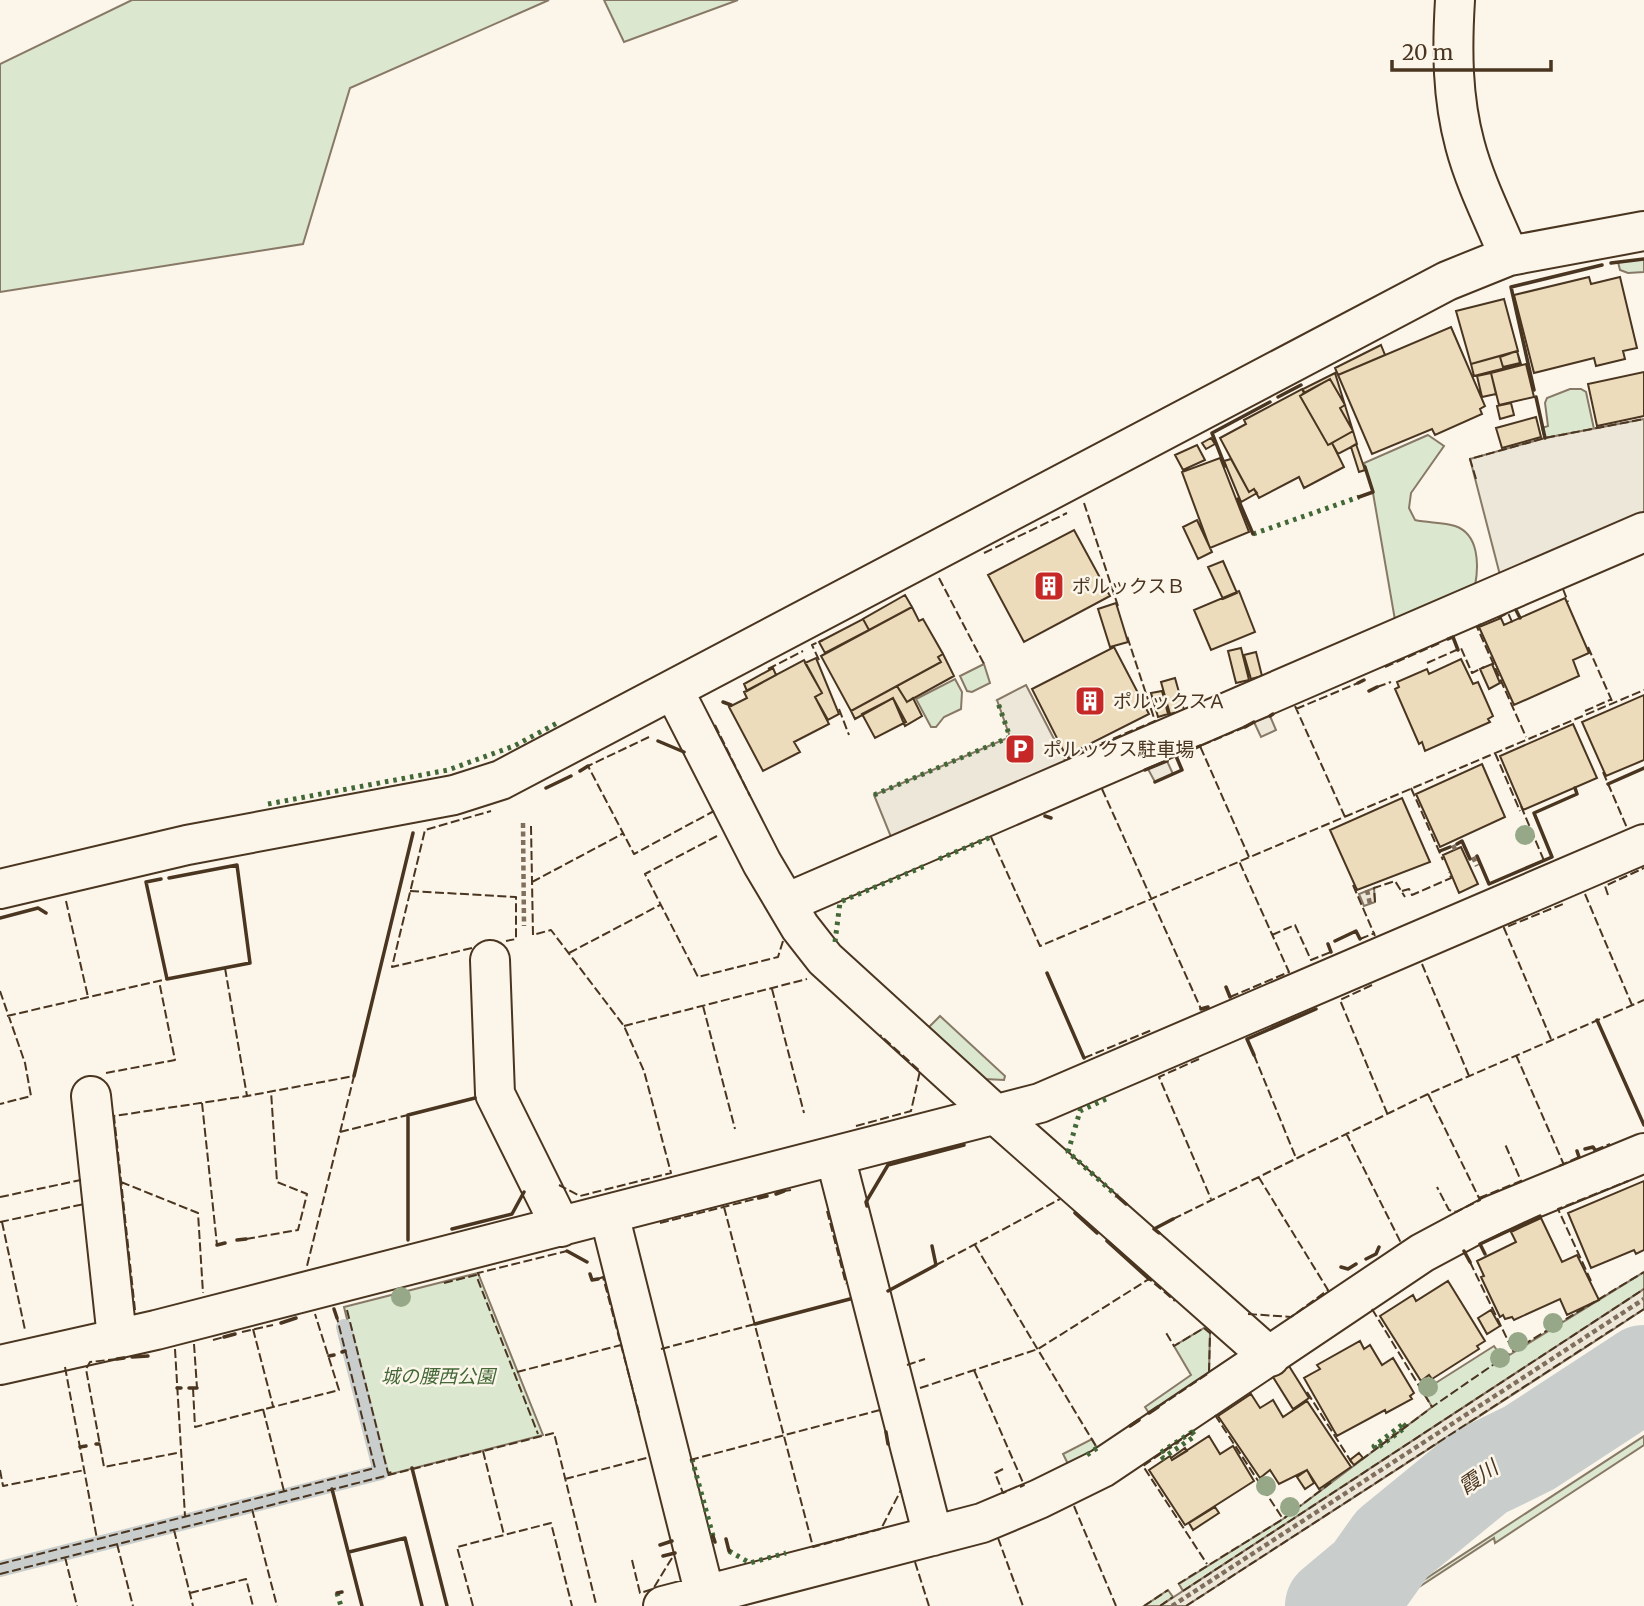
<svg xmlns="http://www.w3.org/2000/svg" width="1644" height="1606" font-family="Merriweather,'Noto Sans JP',serif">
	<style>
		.green { fill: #dce7d0; stroke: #887966; stroke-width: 2 }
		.parking { fill: #ede7d9; stroke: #887966; stroke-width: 2 }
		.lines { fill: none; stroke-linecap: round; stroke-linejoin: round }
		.stream { stroke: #c9cecd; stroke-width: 16 }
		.river { stroke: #c9cecd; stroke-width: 96 }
		.building { fill: #ecdcbc; stroke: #4a3520; stroke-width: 2 }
		.minor-casing { stroke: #4a3520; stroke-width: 42 }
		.path { stroke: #7f6f5c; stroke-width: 4.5; stroke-dasharray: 5 3.5; stroke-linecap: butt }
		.minor { stroke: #fbf6e9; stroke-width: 38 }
		.hedge { stroke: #436837; stroke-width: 5; stroke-dasharray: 3.5 5; stroke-linecap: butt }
		.fence { stroke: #4a3520; stroke-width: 2; stroke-dasharray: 9 3.5; stroke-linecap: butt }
		.wall { stroke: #4a3520; stroke-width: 3.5 }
		.tree { fill: #96a887 }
		.labels { text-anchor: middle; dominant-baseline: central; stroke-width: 5; stroke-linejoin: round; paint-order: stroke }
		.poi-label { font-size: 19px; fill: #4a3520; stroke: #fbf6e9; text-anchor: start }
		.park-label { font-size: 19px; font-style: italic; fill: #436837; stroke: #fbf6e9 }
		.water-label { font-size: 21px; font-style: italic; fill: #4a3520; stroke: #fbf6e9 }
	</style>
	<rect width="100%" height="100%" fill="#fbf6e9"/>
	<path class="green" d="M132 0H549L350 88 303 244 0 292V64Z
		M604 0H738L624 42Z
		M1644 259V272L1628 273 1620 270 1618 262Z
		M1570 389H1581L1586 392 1594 429 1545 438 1542 428 1548 426 1545 403 1547 398Z
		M1428 435 1444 446 1411 493 1409 508 1415 520C1428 523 1443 522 1455 526 1479 534 1479 565 1475 586L1395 620 1373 493 1364 463Z
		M984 664 990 683 972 692 967 691 960 676Z
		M955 679 962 692 961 709 944 717 936 727H931L916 699Z
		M940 1016 1005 1076 1004 1080 985 1079 929 1027Z
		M1644 1272V1289L1607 1315 1183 1591 1179 1584 1283 1519 1432 1407 1423 1391 1494 1346 1503 1359Z
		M478 1273 543 1435 0 1574V1564L374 1468 339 1325 348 1323 344 1307Z
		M1204 1328 1210 1333 1209 1373 1149 1413 1145 1407 1191 1375 1174 1346Z
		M1644 1436V1445L1495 1543 1494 1538 1390 1606H1384Z
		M1092 1439 1097 1448 1069 1466 1063 1454Z
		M1168 1590 1173 1597 1160 1606H1144Z"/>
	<path class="parking" d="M1644 419V513L1500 575 1470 459 1545 438Z
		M1026 685 1066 762 891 837 874 795 1010 737 997 700Z
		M1270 716 1276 730 1261 737 1254 722Z
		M1167 761 1173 774 1155 782 1148 769Z
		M1374 888 1375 902 1364 906 1359 894Z
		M1644 1289V1309L1614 1329 1186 1606H1160Z"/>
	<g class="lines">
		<path class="stream" d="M0 1569 381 1472 344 1327"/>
		<path class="river" d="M1333 1606 1370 1575 1392 1544 1480 1472 1529 1448 1644 1373"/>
	</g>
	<path class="building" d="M1589 277 1591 284 1620 277 1637 348 1623 351 1625 359 1596 366 1594 358 1534 373 1514 295Z
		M1504 299 1518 351 1471 364 1456 311Z
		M1451 327 1485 406 1480 409 1482 414 1435 435 1432 429 1372 454 1338 375Z
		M1381 345 1385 355 1338 375 1335 368Z
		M1517 351 1520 363 1503 367 1500 357Z
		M1517 351 1521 364 1474 376 1471 364Z
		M1526 364 1534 397 1499 405 1491 373Z
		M1644 372V416L1597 426 1588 384Z
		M1335 373 1357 444 1338 454 1332 443 1353 431 1340 408 1345 405 1330 379 1304 393 1303 389Z
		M1491 373 1496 394 1482 397 1477 376Z
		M1330 379 1345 405 1340 408 1353 431 1328 445 1300 396Z
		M1302 389 1304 393 1300 396 1328 445 1332 443 1344 467 1304 488 1299 477 1259 498 1254 489 1249 492 1220 438 1246 424 1244 420Z
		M1511 403 1514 415 1500 419 1497 406Z
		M1536 417 1541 437 1502 448 1496 428Z
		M1211 438 1215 444 1206 449 1202 443Z
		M1356 444 1365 470 1359 472 1351 447Z
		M1197 445 1205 460 1183 470 1175 455Z
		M1220 458 1249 532 1210 548 1182 472Z
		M1231 459 1249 492 1254 489 1257 493 1241 502 1224 461Z
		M1197 520 1212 552 1198 559 1183 527Z
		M1074 530 1110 596 1024 642 988 575Z
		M1223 561 1237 593 1223 599 1208 567Z
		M1239 591 1255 632 1211 650 1194 610Z
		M905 595 912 607 869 630 863 619Z
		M1565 598 1589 653 1573 660 1579 676 1514 705 1479 627 1501 618 1504 625Z
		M1116 603 1128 642 1110 647 1098 609Z
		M912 607 919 621 923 619 943 654 938 657 941 662 851 711 821 656Z
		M863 619 869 630 825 653 819 642Z
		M1114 647 1149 714 1066 756 1032 689Z
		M1241 648 1249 680 1236 683 1228 651Z
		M1256 652 1262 676 1251 679 1244 655Z
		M943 654 954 676 907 702 897 686 941 662 938 657Z
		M816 658 839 714 828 720 815 697 822 693 805 663Z
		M1461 659 1473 684 1478 682 1493 716 1488 719 1490 722 1425 751 1422 742 1419 744 1395 689 1399 687 1397 682 1427 669 1429 674Z
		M804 660 822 693 815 697 829 724 794 742 800 752 763 771 729 707 747 698 744 692Z
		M1492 664 1500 683 1489 689 1480 669Z
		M773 668 776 675 747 691 744 684Z
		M1175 678 1184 710 1170 714 1161 682Z
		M897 686 907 702 913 698 922 716 905 726 893 698 855 719 851 711Z
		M1162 691 1168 714 1158 717 1151 693Z
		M1644 695V760L1606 776 1582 722Z
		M893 698 906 722 875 738 862 714Z
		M1573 724 1597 778 1523 810 1500 756Z
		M1482 764 1505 817 1440 847 1416 794Z
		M1402 798 1430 862 1357 890 1330 830Z
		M1461 847 1478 884 1459 893 1443 855Z
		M1644 1181V1250L1636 1254 1634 1250 1591 1268 1568 1213Z
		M1541 1218 1562 1262 1577 1255 1599 1300 1567 1315 1560 1299 1514 1320 1512 1317 1505 1319 1503 1315 1500 1317 1481 1277 1484 1276 1477 1261 1516 1242 1511 1232Z
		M1448 1281 1485 1341 1477 1346 1479 1349 1432 1379 1429 1375 1421 1381 1380 1316 1413 1295 1416 1301Z
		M1491 1310 1500 1326 1487 1334 1478 1318Z
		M1360 1341 1364 1349 1370 1345 1382 1365 1393 1358 1414 1393 1410 1396 1412 1399 1386 1413 1385 1410 1337 1436 1304 1378 1320 1369 1317 1365Z
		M1289 1366 1309 1398 1293 1409 1273 1377Z
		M1251 1394 1260 1408 1273 1400 1283 1417 1307 1401 1351 1467 1319 1489 1307 1470 1279 1484 1270 1470 1260 1478 1218 1416Z
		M1209 1436 1220 1454 1233 1446 1254 1481 1185 1525 1149 1470 1170 1456 1172 1460Z
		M1185 1448 1187 1451 1172 1460 1171 1458Z
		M1359 1453 1363 1458 1354 1465 1350 1460Z
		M1307 1470 1314 1483 1305 1489 1297 1477Z
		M1215 1507 1219 1513 1193 1530 1189 1523Z"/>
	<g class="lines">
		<g class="minor-casing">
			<path id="minor" d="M1455 0C1452 49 1452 97 1465 145 1475 183 1494 220 1509 256
				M674 691 762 863 800 927 825 959 995 1114 1270 1357
				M0 889 187 845 454 795 501 780 1447 281 1509 256 1644 231
				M786 903 1644 532
				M490 960 495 1094 561 1227
				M91 1096 117 1338
				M835 1156 933 1536
				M609 1214 705 1595
				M0 1365 156 1330 1040 1103 1644 844
				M663 1606 982 1523 1039 1499 1102 1468 1422 1253 1493 1215 1644 1153"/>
		</g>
		<path class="path" d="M523 823 524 926
			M1453 845 1456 851
			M1473 857 1477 866
			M1367 890 1370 904
			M1172 1606 1644 1299"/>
		<use href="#minor" class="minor"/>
		<path class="hedge" d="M1253 534 1359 497
			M874 795 1010 737 997 700
			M268 804 448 770 514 746 559 722
			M939 859 991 837
			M835 942 840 902 927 865
			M1106 1099 1080 1111 1068 1152 1117 1196
			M1403 1424 1406 1427 1376 1449 1374 1446Z
			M1192 1432 1195 1436 1163 1458 1160 1453Z
			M1087 1455 1097 1448
			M692 1459 713 1536
			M729 1551 750 1563 786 1553
			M337 1593 341 1606"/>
		<path class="fence" d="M1476 479 1470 459 1545 438 1644 419
			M1084 503 1118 606
			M984 553 1067 513
			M939 578 984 664
			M1563 589 1568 602
			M1498 618 1508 613 1513 624
			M1481 624 1477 627 1526 737
			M1588 647 1612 701
			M819 660 812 645 823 640
			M1427 663 1461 648 1472 673 1484 667
			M1385 667 1440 643
			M768 669 803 651
			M1377 687 1391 682
			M1295 706 1345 817
			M839 709 849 735
			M1296 709 1358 683
			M1585 711 1612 699
			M715 725 750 796
			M1245 727 1200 746 1249 857
			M649 737 588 766 634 854 714 811
			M1495 753 1520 811
			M1067 758 1155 721 1127 636
			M1603 772 1627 828
			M1411 788 1443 860
			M1102 789 1201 1009
			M1521 806 1545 863
			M531 826 533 935 551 930 624 1026 644 1071 671 1173 580 1196 559 1185
			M717 836 645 874 698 977 778 957 783 941
			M991 837 1040 946 1644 690
			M532 882 624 833
			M1353 885 1375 936
			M410 891 516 897V939L506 941
			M1402 891 1409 889 1412 895 1451 878 1449 872
			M1585 894 1632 1005
			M1608 895 1605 886 1644 868
			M66 901 88 997
			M1375 902 1374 888 1395 881 1405 897
			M1272 935 1295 925 1311 960 1331 952
			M1360 939 1375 933
			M472 948 392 967 425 830 491 811
			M569 953 660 905
			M1422 964 1469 1076
			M225 968 247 1096
			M1372 985 1340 1000 1387 1113
			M772 989 804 1113
			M0 991 25 1063 31 1096 0 1104
			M1230 997 1289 972 1239 861
			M703 1006 735 1129
			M7 1016 167 979
			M624 1026 807 979
			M1551 1039 1504 928 1563 904
			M1254 1055 1296 1158
			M1516 1055 1564 1165
			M1084 1058 1152 1030
			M1199 1059 1159 1077 1211 1199
			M106 1073 175 1060 159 981
			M1428 1094 1480 1200 1456 1212 1449 1210 1437 1187
			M202 1103 217 1245
			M856 1126 911 1111 920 1071 880 1035
			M340 1132 408 1115
			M1346 1133 1401 1243
			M1595 1150 1610 1144
			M1559 1166 1579 1157
			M121 1182 198 1213 203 1293
			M784 1191 791 1190
			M0 1197 81 1180
			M1479 1198 1521 1181 1505 1144
			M724 1207 813 1547 881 1529 901 1490
			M827 1211 846 1284
			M1173 1219 1428 1094 1644 1000
			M0 1222 84 1204
			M2 1222 25 1330
			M660 1223 759 1198
			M246 1239 298 1230 307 1194 277 1182 271 1091
			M975 1245 1097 1448
			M1470 1262 1513 1351
			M936 1265 1060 1199
			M479 1276 478 1273 567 1251
			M598 1279 603 1277 639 1413
			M1591 1281 1558 1209 1628 1181
			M444 1283 476 1275 538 1434
			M1372 1309 1432 1407 1513 1351 1644 1272
			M135 1310 114 1116 247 1096 354 1076 307 1266
			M347 1310 388 1473 393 1472
			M1248 1314 1291 1317 1328 1290 1258 1176
			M253 1329 273 1406
			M242 1332 273 1325
			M213 1340 224 1337
			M194 1344 197 1388
			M175 1349 185 1516
			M661 1349 755 1324
			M117 1359 90 1362 86 1369 104 1467 182 1452
			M907 1365 925 1359
			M65 1367 97 1539
			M974 1370 1024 1485 1020 1487
			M517 1372 621 1345
			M193 1388 195 1427 339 1390 315 1314
			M920 1388 1038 1349 1149 1279 1175 1301
			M1307 1392 1352 1463
			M1158 1407 1209 1373 1210 1333 1204 1328 1174 1346 1165 1331
			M263 1409 284 1491
			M1215 1415 1283 1519
			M1192 1432 1143 1466 1207 1564
			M483 1451 504 1535
			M690 1460 880 1410
			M1361 1460 1427 1411
			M1003 1469 995 1473 1003 1493 1010 1490
			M0 1470 3 1486 85 1470
			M565 1479 650 1457
			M1074 1506 1116 1606
			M252 1509 277 1606
			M174 1530 193 1606
			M998 1538 1023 1606
			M117 1544 133 1606
			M65 1557 77 1606
			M632 1560 640 1593 653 1589 675 1553
			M915 1562 929 1606
			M0 1564 375 1468 337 1318
			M0 1574 554 1433 596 1604
			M1178 1584 1283 1519 1333 1481
			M1183 1591 1644 1289
			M190 1593 246 1579 253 1606
			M473 1606 457 1547 551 1523 572 1606
			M1144 1606 1168 1590
			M1160 1606 1173 1597
			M1186 1606 1644 1309"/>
		<path class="wall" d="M1611 263 1644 259
			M1534 390 1511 287 1602 265
			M1278 397 1301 385
			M1536 397 1545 438
			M1225 466 1212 433 1270 402
			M1359 497 1373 492 1365 467
			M1238 499 1253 534
			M1516 610 1520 618
			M1448 639 1453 637 1458 650
			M1358 683 1364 680
			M1369 691 1377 687
			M723 702 731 705
			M1270 716 1273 714
			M1245 727 1254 722
			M658 741 684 752
			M1145 770 1167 761
			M580 771 588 766
			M1155 782 1182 770 1176 756 1200 746
			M1608 784 1644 768
			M546 788 571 776
			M1045 816 1051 818
			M1457 844 1462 841 1470 859
			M1440 851 1450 847
			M1477 856 1489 884 1552 857 1534 813 1577 794 1575 788
			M161 879 146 882 167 979 250 963 237 865 169 878
			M0 918 38 908 46 913
			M1335 941 1356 931 1360 939
			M1328 944 1331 952
			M1047 973 1084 1058
			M1226 987 1230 997
			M1201 1009 1208 1007
			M1597 1020 1644 1125
			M1254 1055 1247 1039 1316 1009
			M354 1076 413 833
			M1585 1149 1593 1147 1595 1150
			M1577 1151 1579 1157
			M776 1194 784 1191
			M1117 1196 1126 1204
			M759 1198 767 1196
			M867 1206 866 1202 888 1165 964 1145
			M1075 1213 1097 1233
			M452 1229 512 1214 524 1192
			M1159 1233 1154 1229 1173 1219
			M237 1240 246 1239
			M408 1240V1115L475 1098
			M1107 1241 1149 1279
			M217 1245 225 1243
			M567 1251 587 1262
			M1464 1251 1470 1262
			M1485 1254 1480 1244 1540 1216
			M1366 1259 1376 1254 1379 1247
			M1341 1267 1348 1269 1356 1264
			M590 1274 592 1280 598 1279
			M888 1291 936 1265 932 1246
			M334 1309 337 1318
			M281 1323 296 1318
			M755 1324 850 1299
			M224 1337 235 1334
			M342 1352 345 1351
			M329 1356 334 1355
			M132 1357 148 1356
			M117 1359 124 1358
			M177 1388H181
			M189 1388H197
			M1149 1413 1158 1407
			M1130 1426 1139 1420
			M886 1432 888 1444
			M96 1444H99
			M80 1447 86 1446
			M412 1468 447 1606
			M332 1489 362 1606
			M713 1536 715 1542
			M726 1539 729 1551
			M660 1545 672 1541
			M349 1552 405 1538 422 1606
			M663 1556 675 1553
			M337 1593 342 1592"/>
	</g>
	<g class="tree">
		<circle cx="1525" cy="835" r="10"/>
		<circle cx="401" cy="1297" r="10"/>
		<circle cx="1553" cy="1323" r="10"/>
		<circle cx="1518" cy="1342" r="10"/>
		<circle cx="1500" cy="1358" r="10"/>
		<circle cx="1428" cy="1387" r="10"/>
		<circle cx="1266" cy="1486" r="10"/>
		<circle cx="1290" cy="1507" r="10"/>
	</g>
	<defs>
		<g id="building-square" transform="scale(1.575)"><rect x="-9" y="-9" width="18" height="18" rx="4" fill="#c62828" stroke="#fbf6e9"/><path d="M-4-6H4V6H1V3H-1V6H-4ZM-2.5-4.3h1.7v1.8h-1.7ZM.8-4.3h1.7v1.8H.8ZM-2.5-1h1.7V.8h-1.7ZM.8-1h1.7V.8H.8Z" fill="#fff"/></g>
		<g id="parking-square" transform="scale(1.575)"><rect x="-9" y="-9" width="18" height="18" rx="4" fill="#c62828" stroke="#fbf6e9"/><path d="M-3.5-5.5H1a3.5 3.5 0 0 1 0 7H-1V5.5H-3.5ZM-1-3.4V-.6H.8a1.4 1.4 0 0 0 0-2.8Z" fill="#fff"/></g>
	</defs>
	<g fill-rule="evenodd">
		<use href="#building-square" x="1049" y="586"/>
		<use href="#building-square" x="1090" y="701"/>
		<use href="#parking-square" x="1020" y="749"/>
	</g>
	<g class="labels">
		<g class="poi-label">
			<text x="1072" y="586">ポルックスＢ</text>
			<text x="1113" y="701">ポルックスＡ</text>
			<text x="1043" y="749">ポルックス駐車場</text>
		</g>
		<g class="park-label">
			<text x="438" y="1376">城の腰西公園</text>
		</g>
		<g class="water-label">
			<text transform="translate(1478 1477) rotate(-34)">霞川</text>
		</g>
	</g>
	<path d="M1392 60v10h159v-10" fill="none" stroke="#4a3520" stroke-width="3.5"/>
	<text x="1402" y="60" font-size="21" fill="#4a3520" stroke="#fbf6e9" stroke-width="5" paint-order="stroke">20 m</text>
</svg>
